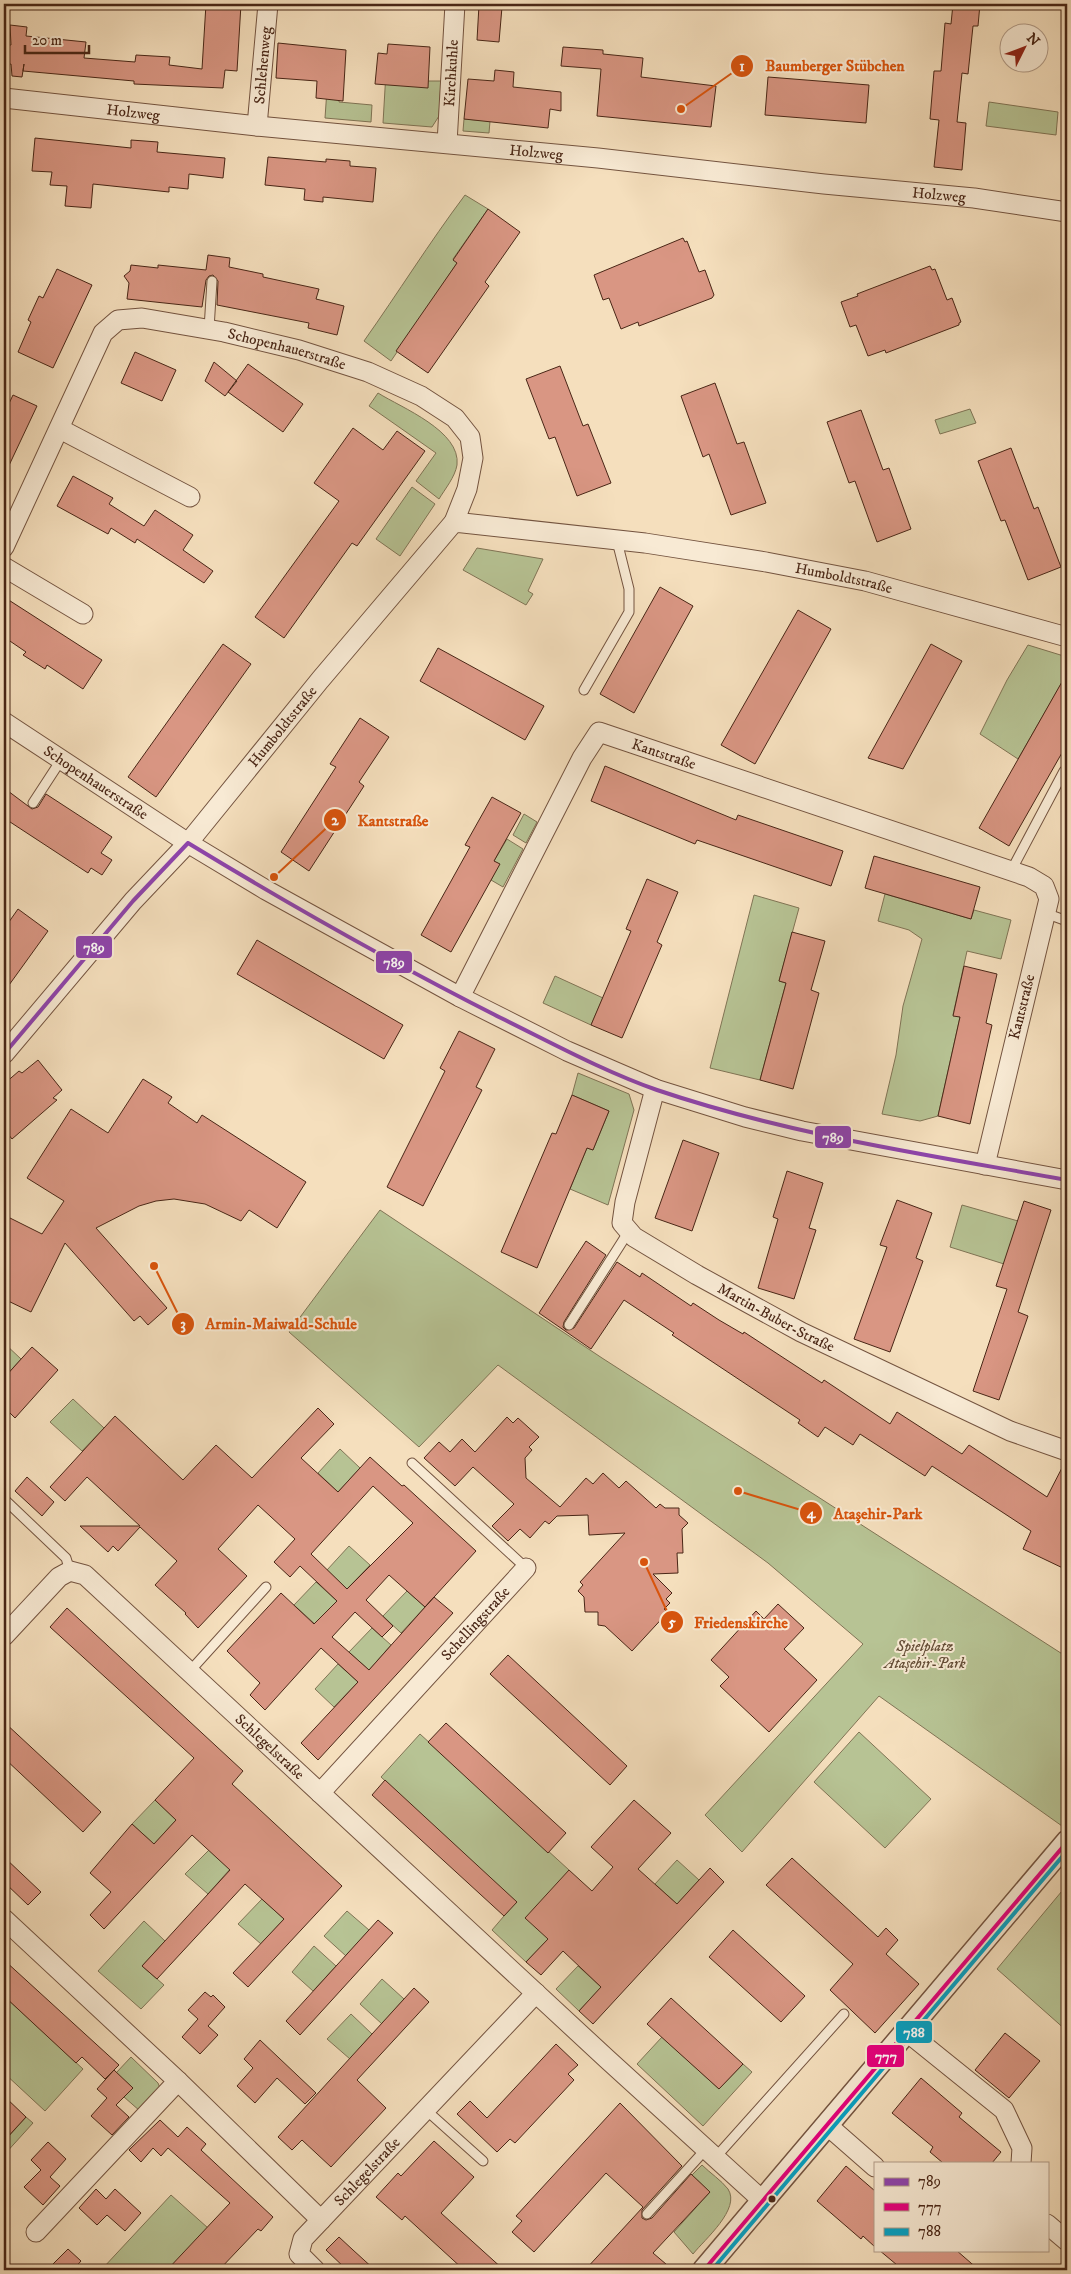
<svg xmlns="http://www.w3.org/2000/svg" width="1071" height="2274" font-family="'IM FELL DW Pica',serif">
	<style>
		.green { fill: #b7c394; stroke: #807455 }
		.building { fill: #d99683; stroke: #492616; fill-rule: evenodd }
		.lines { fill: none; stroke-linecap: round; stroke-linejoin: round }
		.service-casing { stroke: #745440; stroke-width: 11 }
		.minor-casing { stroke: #745440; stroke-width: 21 }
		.tertiary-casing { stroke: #745440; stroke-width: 25 }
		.service { stroke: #f8ead4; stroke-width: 9 }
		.minor { stroke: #f8ead4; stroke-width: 19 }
		.tertiary { stroke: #f8ead4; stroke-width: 22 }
		.bus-1-casing { stroke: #f8ead4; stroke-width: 8 }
		.bus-2-casing { stroke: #f8ead4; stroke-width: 8 }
		.bus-3-casing { stroke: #f8ead4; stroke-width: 8 }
		.bus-1 { stroke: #8e44ad; stroke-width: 4 }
		.bus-2 { stroke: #e5007d; stroke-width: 4 }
		.bus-3 { stroke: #04a2c5; stroke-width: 4 }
		.bus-dot { fill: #492616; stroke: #f8ead4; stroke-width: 2 }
		.labels { text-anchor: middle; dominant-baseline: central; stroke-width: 4; stroke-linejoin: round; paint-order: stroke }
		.street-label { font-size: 15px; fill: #492616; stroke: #f8ead4 }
		.park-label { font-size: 15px; font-style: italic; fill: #644d36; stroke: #f8ead4 }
		.leader { fill: none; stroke: #d8540d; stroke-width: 2 }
		.callout-dot { fill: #d8540d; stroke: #f8ead4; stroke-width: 2 }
		.mark-label { font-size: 15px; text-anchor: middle; font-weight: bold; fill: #fff }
		.callout-label { font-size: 16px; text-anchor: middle; font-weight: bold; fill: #d8540d; stroke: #f8ead4; stroke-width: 4; stroke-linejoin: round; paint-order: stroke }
		.line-badge { stroke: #f8ead4; stroke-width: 2 }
		.badge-label { font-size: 14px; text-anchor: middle; font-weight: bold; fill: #fff }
	</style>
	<rect width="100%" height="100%" fill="#f5dfbd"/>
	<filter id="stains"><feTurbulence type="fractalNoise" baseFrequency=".004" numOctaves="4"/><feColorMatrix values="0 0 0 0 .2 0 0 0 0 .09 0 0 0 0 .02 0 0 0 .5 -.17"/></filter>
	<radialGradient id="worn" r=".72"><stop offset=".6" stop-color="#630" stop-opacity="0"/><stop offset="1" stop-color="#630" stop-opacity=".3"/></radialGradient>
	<path class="green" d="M387 55 428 81H441L439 116 432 127 383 123Z
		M328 75 341 76 339 102 372 105 371 122 325 118Z
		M989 102 1058 112 1056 135 986 126Z
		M464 119 490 121 489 133 463 131Z
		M465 195 488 209 453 259 457 263 391 361 364 341C398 293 429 243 465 195Z
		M378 393C402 408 461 431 457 465 455 477 445 489 439 499L416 481 436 453 369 406Z
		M970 409 976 423 940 434 935 420Z
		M412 487 435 504 400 556 376 539Z
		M477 548 543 559 528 591 533 594 526 605 463 570Z
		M1028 645 1067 657V674L1018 759 980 734 1007 680Z
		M524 814 537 822 526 843 513 835Z
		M507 839 523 849 503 887 491 880 499 864 494 861Z
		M885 894 971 919 974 910 1011 920 1001 959 967 951 953 1015 960 1017 938 1116 920 1121 882 1114 896 1055 903 1006 922 939 909 930 878 921Z
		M754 895 799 908 779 981 786 983 760 1080 710 1068Z
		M555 976 603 998 591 1025 543 1003Z
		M578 1073 629 1094 634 1110 608 1205 570 1189 587 1148 593 1150 609 1111 572 1095Z
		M962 1205 1018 1221 1004 1264 950 1247Z
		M380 1210 602 1358 1067 1657V1820L1062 1826 879 1696 742 1852 705 1815 863 1644 768 1563 498 1365 419 1447 289 1332Z
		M4 1343 21 1359 4 1378Z
		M73 1399 104 1428 82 1451 50 1422Z
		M340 1449 360 1468 338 1492 318 1473Z
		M349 1546 370 1565 347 1589 327 1570Z
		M316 1582 337 1601 315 1624 294 1605Z
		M407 1591 425 1607 401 1633 383 1616Z
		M372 1628 391 1645 369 1670 349 1652Z
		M338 1664 358 1682 334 1707 315 1689Z
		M859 1732 931 1799 885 1848 814 1782Z
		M420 1734 569 1870 548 1939 526 1962 492 1930 516 1902 381 1777Z
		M155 1800 176 1820 154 1844 132 1824Z
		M209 1850 230 1869 208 1894 185 1874Z
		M677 1860 699 1880 677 1904 655 1884Z
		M1067 1885V2031L997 1969Z
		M262 1899 284 1919 261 1944 238 1924Z
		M347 1911 369 1930 346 1956 324 1936Z
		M144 1921 165 1941 142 1966 164 1985 141 2009 98 1971Z
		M314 1946 336 1966 313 1991 292 1972Z
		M578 1966 601 1987 579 2011 556 1989Z
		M382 1979 404 1999 382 2024 360 2004Z
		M4 1996 83 2069 45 2111 4 2073Z
		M351 2014 372 2034 350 2059 327 2039Z
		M662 2037 719 2089 743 2064 752 2072 703 2126 637 2064Z
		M131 2057 158 2083 160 2088 140 2111 124 2097 133 2088 116 2073Z
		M26 2117 33 2123 4 2155V2132L9 2136Z
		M702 2165C710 2173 721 2180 728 2189 741 2209 705 2239 693 2254L674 2232 710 2192 692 2175Z
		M171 2195 208 2228 168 2270H105L103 2268Z"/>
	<path class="building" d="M206 4H241L237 71 225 70 223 88 134 84V81L23 71 24 64 22 77 12 76 11 64 4 65V45H11L10 25 27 27 26 36 86 42 84 58 135 62 136 55 170 57 169 65 202 69Z
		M953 4H980L978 26H973L968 74 962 73 957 122 966 123 962 170 934 167 939 120 930 119 934 71H941L945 23 951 24Z
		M479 5 502 7 499 42 477 40Z
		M278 43 346 50 343 101 316 98 317 81 276 78Z
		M388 44 430 47 428 88 375 84 378 53 387 54Z
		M563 47 603 50V54L643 58 641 77 716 86 711 127 597 116 601 69 561 66Z
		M495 70 514 72 513 87 561 92V111L550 109 548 128 464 119 468 79 494 81Z
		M768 77 869 85 866 123 765 115Z
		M35 138 131 148V140L158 142 157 152 225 158 223 178 189 174 188 189 169 187V192L93 184 91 208 65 206 67 186 50 185 52 172 32 171Z
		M268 157 326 162V159L350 161V166L376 168 373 202 323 197V202L304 200 305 189 265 185Z
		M488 209 520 232 485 282 489 286 428 373 396 351 457 263 453 260Z
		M683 238 685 242 687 241 699 272 705 270 714 295 712 298 639 326 638 322 621 329 609 298 603 300 594 275Z
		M208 255 230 258 229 267 263 274V277L319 289 316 299 344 306 337 335 308 328 309 323 217 305 218 281 213 275 209 276 206 280 202 307 127 299 129 283 124 276 130 271 131 265 158 268V265L206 270Z
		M930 266 932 270 935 269 947 300 952 298 961 322 959 323V325L886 353 885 350 868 356 856 325 850 327 841 302 858 296 857 294Z
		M57 269 92 285 53 368 18 352 31 322 28 320 39 296 43 298Z
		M135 352 176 370 162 401 121 383Z
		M214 362 237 381 225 396 205 381Z
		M248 364 303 404 283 432 228 392Z
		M560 366 583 426 588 424 611 483 577 496 555 437 549 439 526 379Z
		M715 383 737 444 744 442 766 503 731 515 709 454 703 457 681 396Z
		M13 395 37 406 4 476V414Z
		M861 410 883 470 889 468 911 529 877 542 855 481 849 483 827 422Z
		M353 428 383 450 397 431 425 451 357 546 352 543 284 638 255 617 339 501 314 483Z
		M1011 448 1034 509 1038 507 1061 567 1028 580 1005 520 1001 521 978 461Z
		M73 476 113 498 109 504 144 526 155 510 193 535 183 550 213 571 204 583 137 539 135 543 111 528 108 534 57 506Z
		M660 587 693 606 634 713 600 694Z
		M4 597 102 660 83 689 47 665 45 669 23 655 26 652 4 637Z
		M798 610 831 629 755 764 721 745Z
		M223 644 251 664 156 797 128 777Z
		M931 644 962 661 903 769 868 758Z
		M438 648 544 706 525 740 420 681Z
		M1067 673V744L1009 846 979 828Z
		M360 718 389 737 359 782 364 786 309 871 281 852 336 767 330 764Z
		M605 766 736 820 738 815 843 851 831 886 697 840 695 844 591 801Z
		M4 788 32 809 38 807 46 794 112 837 101 853 112 860 102 875 91 868 88 873 4 818Z
		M492 797 521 813 494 861 500 864 451 952 421 935 470 847 465 845Z
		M874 856 980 887 971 919 865 888Z
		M647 879 678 892 657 942 662 945 622 1038 591 1025 631 931 626 929Z
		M18 909 48 931 4 992V929Z
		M792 932 825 941 811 990 819 993 793 1089 760 1080 786 983 779 981Z
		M257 940 403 1025 384 1059 237 974Z
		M964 966 997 974 986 1023 992 1025 970 1124 938 1116 960 1017 953 1016Z
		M459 1031 495 1049 476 1087 482 1090 423 1206 387 1187 445 1071 440 1068Z
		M38 1060 62 1090 53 1098 57 1100 12 1139 4 1129V1084L19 1071 22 1073Z
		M143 1079 172 1097 168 1103 197 1123 202 1115 306 1182 277 1228 249 1210 241 1221 205 1204 174 1199 156 1201 139 1206 96 1228 167 1308 148 1325 140 1316 134 1321 65 1243 31 1312 4 1299V1215L42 1234 64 1201 27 1178 71 1109 108 1133Z
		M572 1095 609 1111 593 1150 587 1148 537 1268 501 1252 552 1133 556 1134Z
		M683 1140 719 1153 692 1231 655 1218Z
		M787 1171 823 1183 809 1228 816 1230 794 1299 758 1288 778 1219 773 1217Z
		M897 1200 932 1213 916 1258 923 1261 890 1352 854 1339 887 1247 880 1245Z
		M1024 1201 1051 1210 1018 1312 1028 1316 999 1400 973 1391 1007 1289 996 1286Z
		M586 1241 606 1255 564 1322 563 1327 566 1330 574 1328 617 1262 640 1277 642 1273 691 1306 693 1303 719 1320 743 1334 744 1332 822 1383 824 1380 890 1424 897 1412 962 1454 969 1445 1047 1497 1065 1462H1067V1570L1023 1549 1031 1531 932 1466 925 1476 860 1434 853 1445 825 1427 818 1437 798 1423 800 1420 672 1335 674 1333 624 1300 591 1349 539 1313Z
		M32 1347 58 1370 15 1418 4 1407V1378Z
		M318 1408 334 1424 301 1458 338 1492 370 1457 402 1486 404 1485 476 1551 425 1607 389 1575 366 1600 393 1626 382 1637 355 1612 332 1637 369 1670 434 1597 453 1613 318 1760 301 1743 358 1682 321 1648 265 1710 250 1695 260 1683 227 1651 281 1593 314 1624 337 1601 300 1566 290 1577 274 1562 295 1539 258 1505 218 1549 247 1576 198 1628 185 1614 186 1613 155 1585 177 1561 140 1527 118 1551 113 1546 108 1552 80 1526H140L87 1477 65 1501 50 1487 115 1416 183 1480 216 1445 252 1478ZM373 1486 413 1523 347 1589 311 1554Z
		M507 1417 513 1423 518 1418 539 1437 529 1447 532 1450 525 1458 526 1478 560 1507 586 1478 593 1484 603 1473 619 1488 626 1481 656 1508 660 1504 665 1508H679V1515L688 1523 682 1529 683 1553H677L678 1573 653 1574 672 1593 666 1599 670 1603 664 1609 668 1612 632 1651 605 1626 598 1625V1612H585L584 1597 578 1591 583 1585 580 1582 625 1533 589 1535 588 1515 557 1516 549 1524 545 1521 530 1538 520 1529 508 1541 492 1526 514 1504 473 1467 455 1486 424 1458 439 1442 450 1452 462 1439 475 1452Z
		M27 1477 54 1502 42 1516 15 1491Z
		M778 1604 804 1628 784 1649 817 1680 769 1732 720 1686 729 1677 711 1660 756 1611 764 1619Z
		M67 1608 243 1771 232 1784 342 1886 248 1987 233 1973 284 1919 245 1884 157 1979 142 1966 230 1870 192 1835 104 1929 90 1915 111 1892 90 1873 132 1824 154 1844 176 1820 155 1800 194 1758 50 1627Z
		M508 1655 627 1766 610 1785 490 1674Z
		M4 1722 101 1812 83 1832 4 1758Z
		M446 1723 566 1833 548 1853 428 1742Z
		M385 1780 517 1902 504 1916 372 1795Z
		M634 1800 671 1833 638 1869 677 1904 710 1868 724 1882 593 2024 579 2011 601 1987 563 1951 541 1975 526 1962 548 1939 525 1918 569 1870 592 1891 613 1867 591 1847Z
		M4 1857 41 1892 28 1905 4 1882Z
		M792 1858 878 1937 886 1928 898 1940 886 1954 919 1984 875 2033 830 1990 853 1964 766 1885Z
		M378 1920 393 1933 300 2035 286 2021Z
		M733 1930 805 1996 781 2022 709 1957Z
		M4 1960 119 2065 105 2079 82 2057 76 2063 4 1996Z
		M414 1988 429 2002 357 2080 386 2108 331 2167 302 2140 292 2150 278 2137Z
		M205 1992 211 1997 213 1995 225 2007 208 2026 218 2035 200 2054 182 2037 198 2019 188 2010Z
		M671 1998 743 2064 719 2089 647 2024Z
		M1005 2033 1040 2061 1009 2098 975 2070Z
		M260 2040 316 2093 305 2104 277 2078 255 2103 237 2086 253 2068 244 2059Z
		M556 2044 578 2065 568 2074 574 2080 515 2143 510 2139 497 2152 457 2114 470 2101 487 2118Z
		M114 2070 133 2088 116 2105 129 2117 112 2135 91 2116 107 2098 97 2089Z
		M921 2078 962 2113 959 2117 1001 2152 992 2163H943L930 2152 933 2147 892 2113Z
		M4 2096 26 2117 4 2141Z
		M620 2103 682 2166 642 2210V2218L646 2220 652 2218 691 2174 710 2192 653 2253 673 2270H585L643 2207 606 2173 534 2252 512 2232 522 2221 516 2216Z
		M160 2120 178 2137 187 2127 206 2144 201 2150 273 2217 261 2231 258 2229 219 2270H167L230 2203 168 2148 161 2156 153 2148 141 2162 129 2150Z
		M434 2141 474 2177 441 2213 504 2270H464L405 2216 402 2220 376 2197 398 2173 401 2176Z
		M48 2142 66 2159 50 2177 60 2186 43 2205 24 2187 41 2170 31 2160Z
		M846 2166 875 2191V2247L863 2236 861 2239 817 2201Z
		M96 2189 106 2199 115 2189 141 2213 125 2231 107 2215 97 2225 79 2208Z
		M339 2237 353 2250 375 2270H347L326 2250Z
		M68 2249 81 2261 73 2270H47Z
		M879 2250H956L979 2270H903Z"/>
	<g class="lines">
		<g class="service-casing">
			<path id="service" d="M209 329 212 281
				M584 690 629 612V589L617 541
				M33 803 61 760
				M1011 871 1064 771
				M1045 913 1067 921
				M569 1325 629 1231
				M412 1463 526 1568
				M4 1499 66 1558 70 1571
				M190 1671 266 1587
				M426 2110 483 2161
				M715 2158 844 2014
				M647 2214 706 2149"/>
		</g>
		<g class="minor-casing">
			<g id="minor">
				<path id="s1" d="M4 98 257 126 598 158 824 184 974 198 1067 212"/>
				<path id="s2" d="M257 126 268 4"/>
				<path id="s3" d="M447 143 455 4"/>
				<path d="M60 429 190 497"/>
				<path id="s4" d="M4 547 103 333 118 320 142 318 224 332 299 350 368 372 421 396 455 418 470 437 473 458 467 489 454 522"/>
				<path d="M4 567 83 614"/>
				<path id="s5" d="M4 722 188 843 266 890 460 997 567 1051 655 1089 745 1117 802 1131 1067 1180"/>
				<path id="s6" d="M460 997 582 758 599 732 1029 877 1044 886 1049 899 985 1165"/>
				<path id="s7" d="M4 1054 133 901 188 843 320 680 454 522 645 543 766 562 865 581 1067 637"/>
				<path id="s8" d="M655 1089 625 1202 622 1223 634 1237 697 1275 801 1332 1010 1431 1067 1451"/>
				<path id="s9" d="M4 1636 59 1577 70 1571 85 1575 607 2059 763 2201"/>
				<path id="s10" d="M320 1793 526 1568"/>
				<path id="s11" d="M4 1919 178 2081 321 2220 536 1993"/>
				<path d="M906 2031 1004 2110 1022 2148 1021 2163"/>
				<path d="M827 2125 875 2167"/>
				<path d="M1047 2224 1067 2241"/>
				<path d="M36 2232 178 2081"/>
				<path d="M315 2270 299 2254 303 2239 321 2220"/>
			</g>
		</g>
		<g class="tertiary-casing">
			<path id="tertiary" d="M704 2270 1067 1842"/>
		</g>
		<use href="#service" class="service"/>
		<use href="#minor" class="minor"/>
		<use href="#tertiary" class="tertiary"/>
		<g class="bus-1-casing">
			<path id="bus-1" d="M188 843C290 905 394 964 501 1018 552 1043 603 1071 657 1090 790 1135 929 1155 1067 1180
				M4 1054 133 901 188 843"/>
		</g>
		<g class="bus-2-casing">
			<path id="bus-2" d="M704 2270 1067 1842"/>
		</g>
		<g class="bus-3-casing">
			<path id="bus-3" d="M712 2270 1067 1851"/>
		</g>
		<use href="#bus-1" class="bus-1"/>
		<use href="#bus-2" class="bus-2"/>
		<use href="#bus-3" class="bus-3"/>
	</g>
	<circle class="bus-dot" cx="772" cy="2199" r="4.5"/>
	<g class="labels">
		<g class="street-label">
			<text stroke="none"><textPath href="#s2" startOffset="61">Schlehenweg</textPath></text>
			<text stroke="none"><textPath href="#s3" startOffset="70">Kirchkuhle</textPath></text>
			<text stroke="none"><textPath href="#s1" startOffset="130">Holzweg</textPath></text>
			<text stroke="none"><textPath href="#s1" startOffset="535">Holzweg</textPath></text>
			<text stroke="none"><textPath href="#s1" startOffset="940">Holzweg</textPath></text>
			<text stroke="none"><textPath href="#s4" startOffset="428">Schopenhauerstraße</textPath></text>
			<text stroke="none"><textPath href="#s7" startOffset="1091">Humboldtstraße</textPath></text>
			<text stroke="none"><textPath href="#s7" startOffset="430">Humboldtstraße</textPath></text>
			<text stroke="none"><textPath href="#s6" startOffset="368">Kantstraße</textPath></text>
			<text stroke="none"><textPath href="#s5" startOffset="110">Schopenhauerstraße</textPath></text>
			<text transform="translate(1022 1007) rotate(-76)">Kantstraße</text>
			<text stroke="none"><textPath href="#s8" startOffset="320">Martin-Buber-Straße</textPath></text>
			<text stroke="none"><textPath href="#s10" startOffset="230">Schellingstraße</textPath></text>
			<text stroke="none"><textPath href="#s9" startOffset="361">Schlegelstraße</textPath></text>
			<text stroke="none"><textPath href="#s11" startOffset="504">Schlegelstraße</textPath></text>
		</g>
		<g class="park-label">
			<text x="925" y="1646">Spielplatz<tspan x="925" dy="17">Ataşehir-Park</tspan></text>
		</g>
	</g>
	<path class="leader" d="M681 109L742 66M274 877L335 820M154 1266L183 1324M738 1491L811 1513M644 1562L672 1622"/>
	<g class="callout-dot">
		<circle cx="681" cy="109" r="5"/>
		<circle cx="274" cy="877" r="5"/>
		<circle cx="154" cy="1266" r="5"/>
		<circle cx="738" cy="1491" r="5"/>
		<circle cx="644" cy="1562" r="5"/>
		<circle cx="742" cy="66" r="12"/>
		<circle cx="335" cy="820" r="12"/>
		<circle cx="183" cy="1324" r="12"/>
		<circle cx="811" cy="1513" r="12"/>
		<circle cx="672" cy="1622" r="12"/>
	</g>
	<g class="mark-label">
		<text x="742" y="71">1</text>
		<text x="335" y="825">2</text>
		<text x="183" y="1329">3</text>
		<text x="811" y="1518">4</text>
		<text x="672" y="1627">5</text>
	</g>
	<g class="callout-label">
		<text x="835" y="71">Baumberger Stübchen</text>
		<text x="393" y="826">Kantstraße</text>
		<text x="281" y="1329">Armin-Maiwald-Schule</text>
		<text x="878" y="1519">Ataşehir-Park</text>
		<text x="741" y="1628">Friedenskirche</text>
	</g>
	<g class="line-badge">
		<rect x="75" y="935" width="38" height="24" rx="5" fill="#8e44ad"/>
		<rect x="375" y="950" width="38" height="24" rx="5" fill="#8e44ad"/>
		<rect x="814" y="1125" width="38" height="24" rx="5" fill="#8e44ad"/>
		<rect x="895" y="2020" width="38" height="24" rx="5" fill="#04a2c5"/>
		<rect x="866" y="2044" width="39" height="24" rx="5" fill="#e5007d"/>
	</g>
	<g class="badge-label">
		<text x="94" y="952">789</text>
		<text x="394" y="967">789</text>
		<text x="833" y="1142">789</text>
		<text x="914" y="2037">788</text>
		<text x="886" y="2061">777</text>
	</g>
	<rect width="1071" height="2274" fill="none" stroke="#f5dfbd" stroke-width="20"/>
	<rect x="5" y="5" width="1061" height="2264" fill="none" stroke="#492616" stroke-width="2.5"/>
	<rect x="10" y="10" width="1051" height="2254" fill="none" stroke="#492616"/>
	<rect x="874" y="2162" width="175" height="90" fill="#f8ead4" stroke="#b29c88"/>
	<rect x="884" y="2178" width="25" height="8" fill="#8e44ad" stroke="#b29c88"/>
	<text x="918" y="2186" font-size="15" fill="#492616">789</text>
	<rect x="884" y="2203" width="25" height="8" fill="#e5007d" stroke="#b29c88"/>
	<text x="918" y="2212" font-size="15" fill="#492616">777</text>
	<rect x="884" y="2228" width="25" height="8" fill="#04a2c5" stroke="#b29c88"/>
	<text x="918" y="2236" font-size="15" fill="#492616">788</text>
	<g transform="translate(1024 48) rotate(48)"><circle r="24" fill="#f8ead4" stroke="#b29c88"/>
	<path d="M0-4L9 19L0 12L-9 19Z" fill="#8f2418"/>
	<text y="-8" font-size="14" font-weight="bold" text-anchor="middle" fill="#492616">N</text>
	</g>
	<path d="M25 45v8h64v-8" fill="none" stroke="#492616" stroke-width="2.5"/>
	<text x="32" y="45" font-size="15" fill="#492616" stroke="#f8ead4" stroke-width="4" paint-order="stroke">20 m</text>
	<rect width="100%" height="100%" filter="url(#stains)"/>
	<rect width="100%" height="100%" fill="url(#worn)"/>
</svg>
